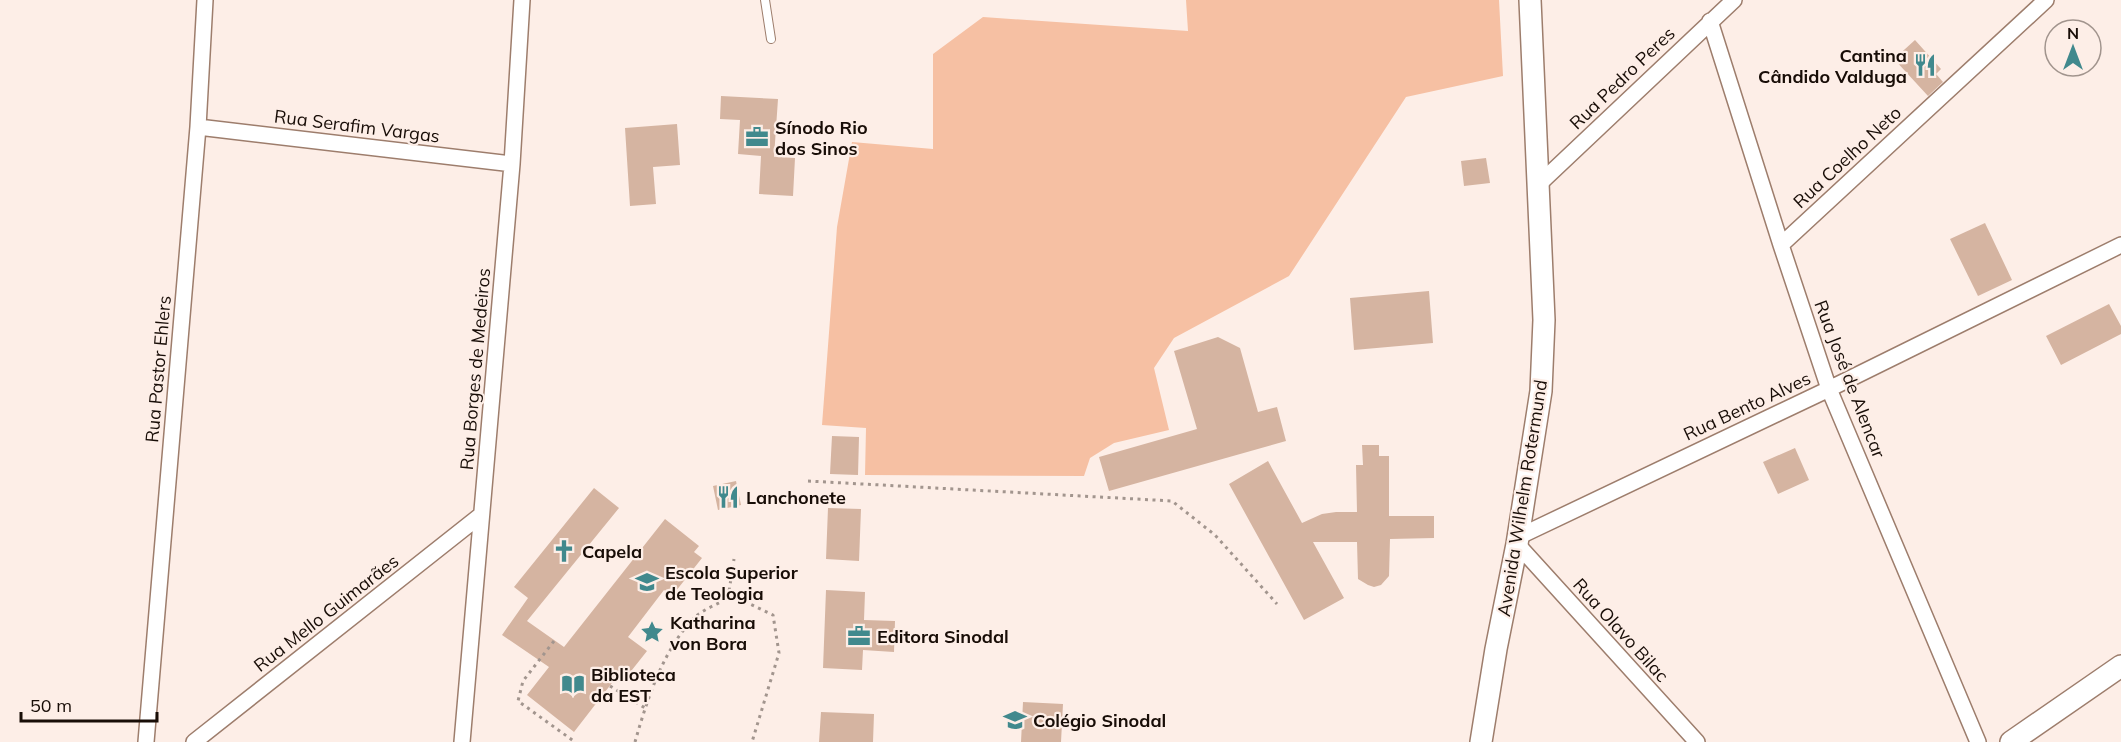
<svg xmlns="http://www.w3.org/2000/svg" width="2121" height="742" font-family="Mulish,sans-serif">
	<style>
		.green { fill: #f6c0a3 }
		.building { fill: #d5b4a1 }
		.lines { fill: none; stroke-linecap: round; stroke-linejoin: round }
		.lane-casing { stroke: #9d7d6c; stroke-width: 10 }
		.street-casing { stroke: #9d7d6c; stroke-width: 18 }
		.secondary-casing { stroke: #9d7d6c; stroke-width: 24 }
		.path { stroke: #a2958e; stroke-width: 3; stroke-dasharray: 3 4.5; stroke-linecap: butt }
		.lane { stroke: #fff; stroke-width: 8 }
		.street { stroke: #fff; stroke-width: 15 }
		.secondary { stroke: #fff; stroke-width: 21 }
		.labels { text-anchor: middle; dominant-baseline: central; stroke-width: 4.5; stroke-linejoin: round; paint-order: stroke }
		.poi-label { font-size: 18px; font-weight: bold; fill: #180d07; stroke: #fdeee7; text-anchor: start }
		.street-label { font-size: 18px; fill: #180d07; stroke: #fdeee7 }
	</style>
	<rect width="100%" height="100%" fill="#fdeee7"/>
	<path class="green" d="M1186 0H1499L1503 76 1406 97 1289 276 1174 338 1154 368 1169 430 1114 443 1090 458 1084 476 865 475 866 428 822 425 837 227 852 142 933 149V54L983 17 1188 31Z"/>
	<path class="building" d="M1915 40 1941 69 1936 74 1943 82 1928 96 1894 59Z
		M721 96 778 99 774 157 738 154 740 120 720 119Z
		M677 124 680 165 653 167 656 204 630 206 625 128Z
		M761 156 795 158 793 196 759 194Z
		M1486 158 1490 183 1464 186 1461 161Z
		M1985 223 2012 280 1978 296 1950 239Z
		M1429 291 1433 343 1354 350 1350 298Z
		M2109 304 2121 326V334L2061 365 2046 336Z
		M1218 337 1240 348 1258 412 1277 407 1286 441 1109 491 1099 457 1197 429 1174 351Z
		M832 436 859 437 858 475 830 474Z
		M1362 445H1379V456H1389V516H1434V538L1390 539 1389 576 1381 585 1374 587 1368 585 1358 579 1357 542H1313L1344 598 1304 620 1229 484 1268 461 1302 523 1322 514 1336 512H1357L1356 465H1363Z
		M1795 448 1809 480 1778 494 1763 462Z
		M736 481 741 505 718 510 713 486Z
		M594 488 619 508 527 621 564 647 665 519 699 546 694 552 702 558 672 596 664 590 628 637 647 651 628 675 622 670 574 732 527 695 549 667 502 635 528 598 514 587Z
		M828 508 861 509 859 561 826 559Z
		M826 590 865 592 864 620 895 621 894 652 863 650 862 670 823 668Z
		M1023 702 1063 704 1061 742H1021Z
		M821 712 874 714 873 742H819Z"/>
	<g class="lines">
		<g class="lane-casing">
			<path id="lane" d="M765 0 771 39"/>
		</g>
		<g class="street-casing">
			<path id="street" d="M1710 21 1781 245 1829 389 1978 742
				M198 127 512 164
				M1538 185 1734 0
				M1781 245 2046 0
				M1518 537 1829 389 2121 245
				M1517 544 1697 742
				M146 742 198 127 205 0
				M194 742 481 515
				M462 742 512 164 522 0"/>
		</g>
		<g class="secondary-casing">
			<path id="secondary" d="M1481 742 1496 649 1517 544 1541 391 1544 320 1530 0
				M2011 742 2121 666"/>
		</g>
		<path class="path" d="M808 481 1172 501 1215 535 1277 604
			M728 598 734 559
			M554 641 523 681 518 701 575 742
			M610 686 645 708
			M635 742C647 700 663 649 695 617 704 609 718 604 728 598L748 603 773 615 779 653 752 742"/>
		<use href="#lane" class="lane"/>
		<use href="#street" class="street"/>
		<use href="#secondary" class="secondary"/>
	</g>
	<defs>
		<g id="restaurant-bare" transform="scale(1.8)"><path d="M-5-6h1v4h1v-4h1v4h1v-4h1v5L-1.5 .5V6h-2V.5L-5-1ZM5-6V6H3V1.5H1.5Q1.5-4 5-6Z" fill="#41898d" stroke="#fdeee7" stroke-width="2.5" paint-order="stroke"/></g>
		<g id="office-bare" transform="scale(1.8)"><path d="M-6-3h4V-5.5h4V-3h4V5H-6ZM-1-4.5V-3h2v-1.5ZM-6 0V1H6V0Z" fill="#41898d" stroke="#fdeee7" stroke-width="2.5" paint-order="stroke"/></g>
		<g id="church-bare" transform="scale(1.8)"><path d="M-1.2-6h2.4v3.5h3.3v2.4h-3.3V6h-2.4V-.1h-3.3v-2.4h3.3Z" fill="#41898d" stroke="#fdeee7" stroke-width="2.5" paint-order="stroke"/></g>
		<g id="university-bare" transform="scale(1.8)"><path d="M0-5L7-2L0 1L-7-2ZM-4 1L0 2.5L4 1V4Q0 6-4 4Z" fill="#41898d" stroke="#fdeee7" stroke-width="2.5" paint-order="stroke"/></g>
		<g id="sight-bare" transform="scale(1.8)"><path d="M0-6L1.8-2.2L6-1.7L2.9 1.2L3.7 5.4L0 3.3L-3.7 5.4L-2.9 1.2L-6-1.7L-1.8-2.2Z" fill="#41898d" stroke="#fdeee7" stroke-width="2.5" paint-order="stroke"/></g>
		<g id="library-bare" transform="scale(1.8)"><path d="M-6-4Q-3-5.5-.7-3.5V5Q-3 3-6 4ZM6-4Q3-5.5 .7-3.5V5Q3 3 6 4Z" fill="#41898d" stroke="#fdeee7" stroke-width="2.5" paint-order="stroke"/></g>
		<g id="school-bare" transform="scale(1.8)"><path d="M0-5L7-2L0 1L-7-2ZM-4 1L0 2.5L4 1V4Q0 6-4 4Z" fill="#41898d" stroke="#fdeee7" stroke-width="2.5" paint-order="stroke"/></g>
	</defs>
	<g fill-rule="evenodd">
		<use href="#restaurant-bare" x="1925" y="65"/>
		<use href="#office-bare" x="757" y="137"/>
		<use href="#restaurant-bare" x="728" y="497"/>
		<use href="#church-bare" x="564" y="551"/>
		<use href="#university-bare" x="647" y="582"/>
		<use href="#sight-bare" x="652" y="632"/>
		<use href="#office-bare" x="859" y="636"/>
		<use href="#library-bare" x="573" y="684"/>
		<use href="#school-bare" x="1015" y="720"/>
	</g>
	<g class="labels">
		<g class="poi-label">
			<text x="1907" y="55" text-anchor="end">Cantina<tspan x="1907" dy="21">Cândido Valduga</tspan></text>
			<text x="775" y="127">Sínodo Rio<tspan x="775" dy="21">dos Sinos</tspan></text>
			<text x="746" y="497">Lanchonete</text>
			<text x="582" y="551">Capela</text>
			<text x="665" y="572">Escola Superior<tspan x="665" dy="21">de Teologia</tspan></text>
			<text x="670" y="622">Katharina<tspan x="670" dy="21">von Bora</tspan></text>
			<text x="877" y="636">Editora Sinodal</text>
			<text x="591" y="674">Biblioteca<tspan x="591" dy="21">da EST</tspan></text>
			<text x="1033" y="720">Colégio Sinodal</text>
		</g>
		<g class="street-label">
			<text transform="translate(1622 78) rotate(-44)">Rua Pedro Peres</text>
			<text transform="translate(357 126) rotate(7)">Rua Serafim Vargas</text>
			<text transform="translate(1847 157) rotate(-43)">Rua Coelho Neto</text>
			<text transform="translate(158 369) rotate(-85)">Rua Pastor Ehlers</text>
			<text transform="translate(475 369) rotate(-85)">Rua Borges de Medeiros</text>
			<text transform="translate(1850 379) rotate(69)">Rua José de Alencar</text>
			<text transform="translate(1747 406) rotate(-25)">Rua Bento Alves</text>
			<text transform="translate(1522 498) rotate(-81)">Avenida Wilhelm Rotermund</text>
			<text transform="translate(326 613) rotate(-38)">Rua Mello Guimarães</text>
			<text transform="translate(1621 630) rotate(48)">Rua Olavo Bilac</text>
		</g>
	</g>
	<g transform="translate(2073 48)"><circle r="28" fill="#fdeee7" stroke="#a1948d" stroke-width="1.5"/>
	<path d="M0-4.5L10 22L0 15L-10 22Z" fill="#41898d"/>
	<text y="-9" font-size="16" font-weight="bold" text-anchor="middle" fill="#180d07">N</text>
	</g>
	<path d="M21 712v9h136v-9" fill="none" stroke="#180d07" stroke-width="3"/>
	<text x="30" y="712" font-size="18" fill="#180d07" stroke="#fdeee7" stroke-width="4.5" paint-order="stroke">50 m</text>
</svg>
